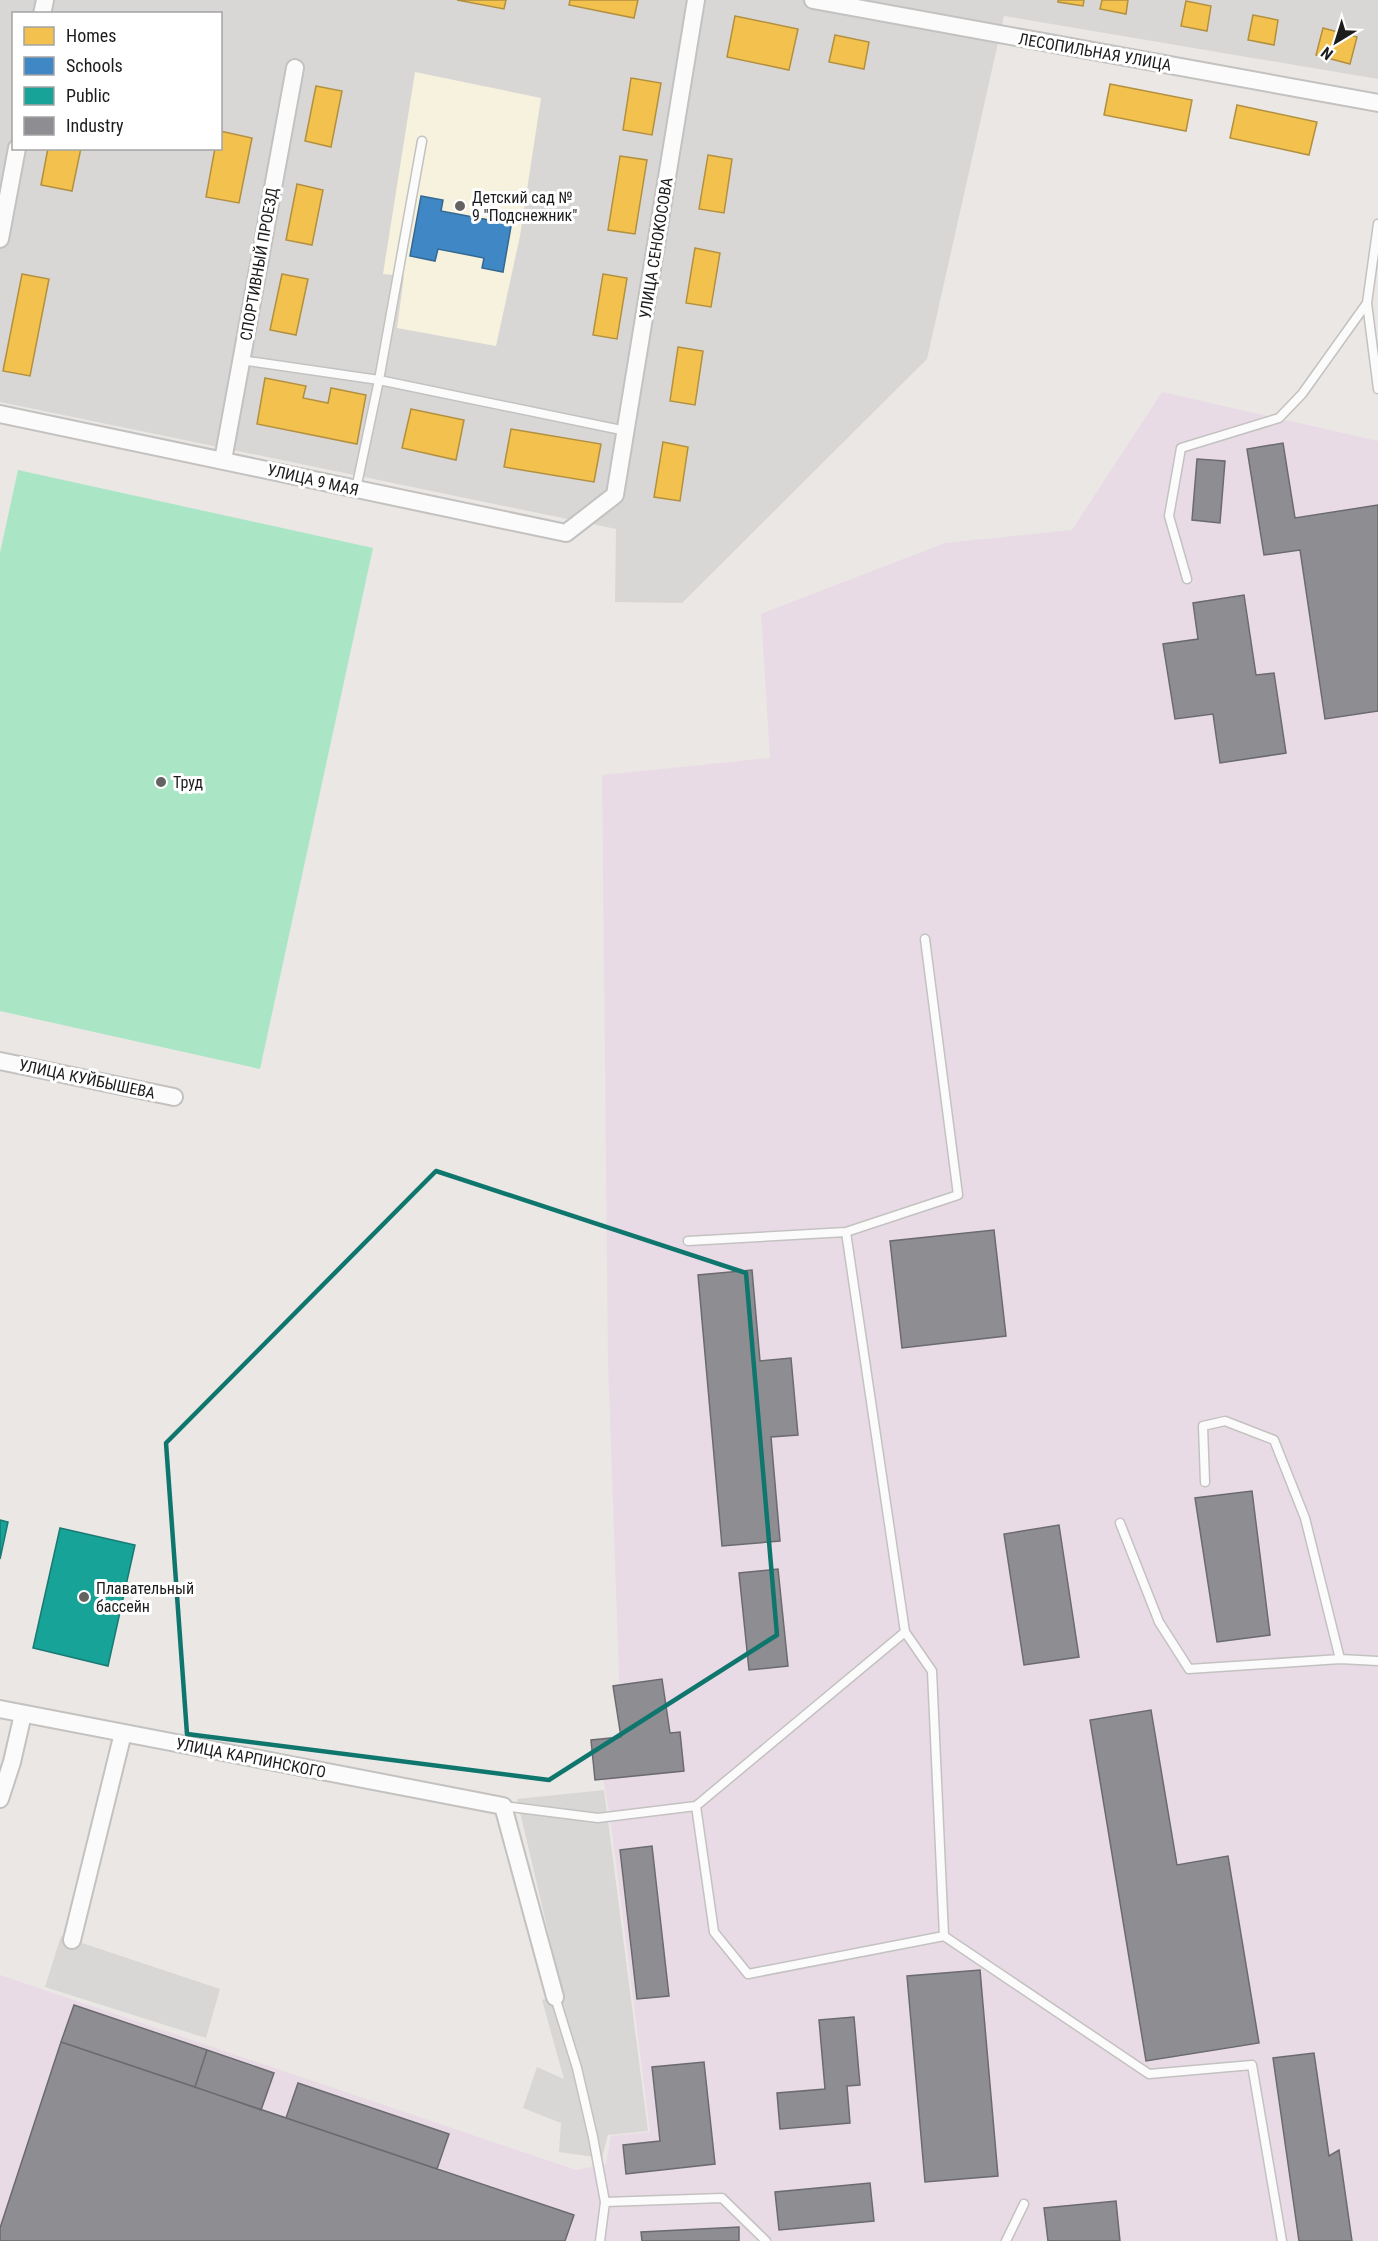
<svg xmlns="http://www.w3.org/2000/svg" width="1378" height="2241" font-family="'Roboto Condensed',sans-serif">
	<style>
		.residential { fill: #d9d7d5; fill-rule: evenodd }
		.industrial { fill: #e9dbe5 }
		.education { fill: #f6f2dd }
		.religious { fill: #d8d7d6 }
		.pitch { fill: #aae6c6 }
		.homes { fill: #f2c14e; stroke: #b2903f; stroke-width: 1.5 }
		.schools { fill: #3f88c5; stroke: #346892; stroke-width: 1.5 }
		.public { fill: #17a398; stroke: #187a73; stroke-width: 1.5 }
		.industry { fill: #8d8d92; stroke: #6b6b6f; stroke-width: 1.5 }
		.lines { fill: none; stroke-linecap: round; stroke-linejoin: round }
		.lane-casing { stroke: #c3c2c0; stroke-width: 11 }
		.street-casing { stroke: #c3c2c0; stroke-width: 20 }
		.lane { stroke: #fcfbfb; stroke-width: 8 }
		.street { stroke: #fcfbfb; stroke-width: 16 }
		.marked { fill: none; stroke: #0f766e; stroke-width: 4.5; stroke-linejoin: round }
		.poi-dot { fill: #646362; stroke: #fff; stroke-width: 2 }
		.labels { text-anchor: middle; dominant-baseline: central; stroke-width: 6; stroke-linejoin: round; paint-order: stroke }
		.street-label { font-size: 16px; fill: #1c1c1c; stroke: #fff }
		.poi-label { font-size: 16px; fill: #1c1c1c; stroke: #fff; text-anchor: start }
	</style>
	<rect width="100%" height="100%" fill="#eae7e4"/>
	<path class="residential" d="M0 0H1378V79L1004 16 927 359 682 603 615 602 616 529 0 402ZM14 14H220V148H14Z"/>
	<path class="industrial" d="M1162 392 1378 441V2241H0V1975L576 2170 606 2164 611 2136 650 2132 610 1816 596 1740 621 1734 608 1362 602 775 770 758 761 614 945 543 1072 530Z"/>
	<path class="education" d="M415 72 541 98 520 236 496 346 397 328 404 276 383 274Z"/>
	<path class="religious" d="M604 1790 648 2131 608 2135 602 2158 559 2152 561 2123 523 2108 537 2067 564 2079 542 2000 563 1995 517 1799Z
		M61 1936 220 1989 206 2038 45 1987Z"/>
	<path class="pitch" d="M18 470 373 548 260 1069 0 1011V553Z"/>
	<path class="homes" d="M457 0H506L504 9Z
		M570 0H638L634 18 569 5Z
		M1058 0H1084L1083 6 1058 2Z
		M1102 0H1128L1126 14 1100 9Z
		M1186 1 1211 6 1207 31 1181 26Z
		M1253 15 1278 20 1274 45 1248 40Z
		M735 16 798 29 789 70 727 57Z
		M1323 28 1357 37 1350 64 1316 55Z
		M835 35 869 42 864 69 829 62Z
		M631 78 661 83 652 135 623 130Z
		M1110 84 1192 100 1186 131 1104 115Z
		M316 86 342 91 331 147 305 141Z
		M1237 105 1317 122 1309 155 1230 138Z
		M220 131 252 138 239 203 206 197 215 148H220Z
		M48 148H81L72 191 41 185Z
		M708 155 732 159 724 213 699 209Z
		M620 156 647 160 635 234 608 230Z
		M297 184 323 190 312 245 286 240Z
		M695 248 720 253 711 307 686 303Z
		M22 274 49 279 30 376 3 371Z
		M282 274 308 279 296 335 270 330Z
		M603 274 627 278 617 339 593 335Z
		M678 347 703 351 695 405 670 401Z
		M265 378 306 386 303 398 328 403 331 388 366 395 357 444 257 424Z
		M411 409 464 420 456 460 402 448Z
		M511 429 601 444 594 482 504 467Z
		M663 442 688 447 680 501 654 497Z"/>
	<path class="schools" d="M421 196 443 200 441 211 489 220 490 210 513 215 503 272 482 268 484 258 438 249 435 261 410 256Z"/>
	<path class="public" d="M0 1520 8 1522 0 1559Z
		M60 1528 135 1545 108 1666 33 1648Z"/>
	<path class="industry" d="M1283 443 1295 518 1378 505V711L1325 719 1300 550 1264 555 1247 449Z
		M1197 459 1225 461 1220 523 1192 520Z
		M1244 595 1256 675 1274 673 1286 753 1220 763 1213 714 1175 719 1163 644 1198 639 1193 603Z
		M994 1230 1006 1336 902 1348 890 1241Z
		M752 1270 760 1361 791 1358 798 1435 771 1437 780 1541 722 1546 698 1275Z
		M1252 1491 1270 1635 1217 1642 1195 1498Z
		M1059 1525 1079 1657 1024 1665 1004 1534Z
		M778 1569 788 1666 749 1670 739 1573Z
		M662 1679 670 1733 680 1732 684 1771 595 1780 591 1740 621 1737 613 1686Z
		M1151 1710 1177 1865 1228 1856 1259 2043 1146 2061 1090 1720Z
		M652 1846 669 1996 637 1999 620 1850Z
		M980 1970 998 2176 925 2182 907 1976Z
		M74 2005 207 2050 195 2087 61 2042Z
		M854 2017 860 2085 847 2086 850 2123 780 2129 777 2093 825 2089 819 2020Z
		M61 2042 574 2215 565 2241H0V2228Z
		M207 2050 274 2073 261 2110 195 2087Z
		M1314 2053 1329 2156 1339 2150 1352 2241H1299L1273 2058Z
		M704 2062 715 2164 626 2174 623 2145 660 2141 652 2067Z
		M298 2083 449 2134 437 2169 286 2118Z
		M870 2183 874 2221 779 2230 775 2192Z
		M1116 2201 1120 2241H1048L1044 2208Z
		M739 2227V2241H642L641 2232Z"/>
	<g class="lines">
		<g class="lane-casing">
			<path id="lane" d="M1367 303 1378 389
				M241 360 379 380 626 431
				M356 489 379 380 422 141
				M1187 579 1169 516 1181 448 1279 418 1302 394 1367 303 1378 224
				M846 1232 958 1195 925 939
				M1205 1482 1203 1426 1225 1421 1274 1440 1305 1518 1340 1659
				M1120 1523 1159 1622 1189 1669 1340 1659 1378 1661
				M905 1632 932 1671 944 1936 1149 2074 1252 2065 1282 2241
				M503 1806 598 1818 696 1806 905 1632 846 1232 688 1241
				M696 1806 714 1932 748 1974 944 1936
				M555 1997 577 2068 593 2137 605 2202 600 2241
				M605 2202 722 2198 766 2241
				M1006 2241 1024 2204"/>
		</g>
		<g class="street-casing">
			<path id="street" d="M813 0 1378 103
				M42 14 45 0
				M0 239 17 148
				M0 414 566 533 615 495 696 0
				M223 460 295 68
				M0 1061 174 1097
				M0 1709 503 1806 555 1997
				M0 1799 12 1762 23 1714
				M72 1940 123 1733"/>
		</g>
		<use href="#lane" class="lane"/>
		<use href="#street" class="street"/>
	</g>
	<path class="marked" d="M436 1171 746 1273 777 1635 549 1780 187 1734 166 1443Z"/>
	<g class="poi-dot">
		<circle cx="460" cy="206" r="6"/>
		<circle cx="161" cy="782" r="6"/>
		<circle cx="84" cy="1597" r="6"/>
	</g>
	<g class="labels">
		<g class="street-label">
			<text transform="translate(1095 52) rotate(10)">ЛЕСОПИЛЬНАЯ УЛИЦА</text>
			<text transform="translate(656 248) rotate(-81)">УЛИЦА СЕНОКОСОВА</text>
			<text transform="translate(259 264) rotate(-80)">СПОРТИВНЫЙ ПРОЕЗД</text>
			<text transform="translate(313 480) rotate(13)">УЛИЦА 9 МАЯ</text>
			<text transform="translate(87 1079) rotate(12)">УЛИЦА КУЙБЫШЕВА</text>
			<text transform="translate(251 1758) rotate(11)">УЛИЦА КАРПИНСКОГО</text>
		</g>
		<g class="poi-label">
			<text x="472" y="197">Детский сад №<tspan x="472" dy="18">9 "Подснежник"</tspan></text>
			<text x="173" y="782">Труд</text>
			<text x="96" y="1588">Плавательный<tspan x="96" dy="18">бассейн</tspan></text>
		</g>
	</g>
	<rect x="12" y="12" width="210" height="138" fill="#ffffff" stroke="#a4a4a4" stroke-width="1.5"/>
	<rect x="24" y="27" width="30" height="18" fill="#f2c14e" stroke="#a4a4a4" stroke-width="1.5"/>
	<text x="66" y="42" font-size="18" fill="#1c1c1c">Homes</text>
	<rect x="24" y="57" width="30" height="18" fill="#3f88c5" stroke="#a4a4a4" stroke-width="1.5"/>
	<text x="66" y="72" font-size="18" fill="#1c1c1c">Schools</text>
	<rect x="24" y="87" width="30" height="18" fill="#17a398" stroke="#a4a4a4" stroke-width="1.5"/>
	<text x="66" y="102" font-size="18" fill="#1c1c1c">Public</text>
	<rect x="24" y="117" width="30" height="18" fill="#8d8d92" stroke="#a4a4a4" stroke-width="1.5"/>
	<text x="66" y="132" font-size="18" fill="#1c1c1c">Industry</text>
	<g transform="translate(1336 42) rotate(218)" stroke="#ffffff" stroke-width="4.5" paint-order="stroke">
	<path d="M0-4.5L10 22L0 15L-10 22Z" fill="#1c1c1c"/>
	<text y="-9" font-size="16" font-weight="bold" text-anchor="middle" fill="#1c1c1c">N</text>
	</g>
</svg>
